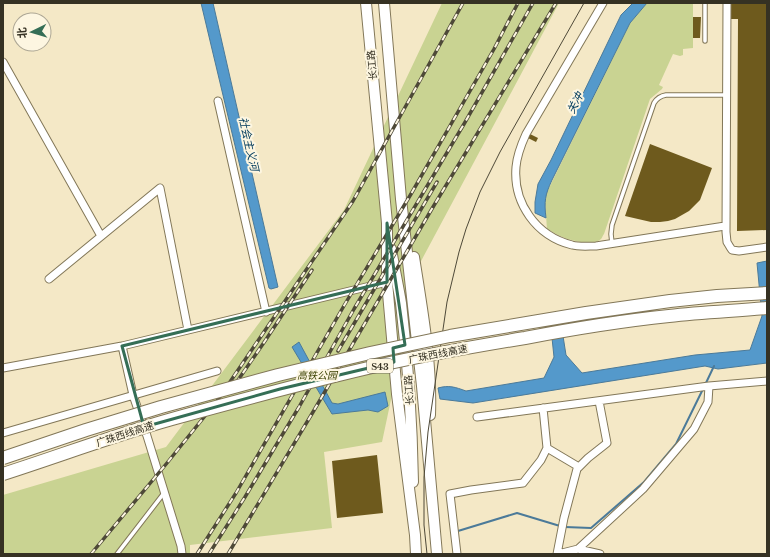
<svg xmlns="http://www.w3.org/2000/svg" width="770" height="557" font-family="'Libre Baskerville','Noto Sans SC',serif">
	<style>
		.green { fill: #c9d392 }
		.water { fill: #5499cb; stroke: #4b7a99 }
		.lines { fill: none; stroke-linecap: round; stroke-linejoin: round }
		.stream { stroke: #4b7a99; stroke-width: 2 }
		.building { fill: #6e5a1d }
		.lane-casing { stroke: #827758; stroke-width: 5.5 }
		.street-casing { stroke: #827758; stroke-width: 9 }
		.secondary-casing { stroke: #827758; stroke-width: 12 }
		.lane { stroke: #fff; stroke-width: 3.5 }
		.street { stroke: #fff; stroke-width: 7 }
		.secondary { stroke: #fff; stroke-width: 10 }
		.tram { stroke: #4e4938; stroke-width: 1 }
		.rail-casing { stroke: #4e4938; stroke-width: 3.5 }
		.rail { stroke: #fdf6e1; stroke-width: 2; stroke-dasharray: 6; stroke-linecap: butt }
		.highway-bridge-casing { stroke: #827758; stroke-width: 14; stroke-linecap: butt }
		.highway-bridge { stroke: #fff; stroke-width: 12 }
		.marked { fill: none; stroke: #356e56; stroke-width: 3; stroke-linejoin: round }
		.labels { text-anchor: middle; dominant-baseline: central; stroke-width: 4; stroke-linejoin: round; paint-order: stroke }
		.shield { fill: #fdf6e1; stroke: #716c5c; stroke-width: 1 }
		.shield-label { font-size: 9px; font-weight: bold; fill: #353123 }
		.street-label { font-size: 10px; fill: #353123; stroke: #fdf6e1 }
		.park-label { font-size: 10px; font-style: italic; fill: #3a4001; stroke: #fdf6e1 }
		.water-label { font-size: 11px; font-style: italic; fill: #013a5c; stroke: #fdf6e1 }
	</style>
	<rect width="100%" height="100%" fill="#f4e8c6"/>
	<path class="green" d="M442 3H559L420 263 382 442 324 452 332 528 190 545V554H3V495L166 447 344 210Z
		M647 3H693V48L683 49V55L680 56 673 54 659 85 663 87 662 89 650 99 604 234C603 235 602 238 601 239 593 247 567 240 558 235 554 233 551 231 547 229L545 202 546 194 630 23Z"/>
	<path class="water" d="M201 3H213L278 287 271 289 269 288Z
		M633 3H647L630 23 552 180C545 195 544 201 546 218L535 213V202L538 184 551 160 621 15Z
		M767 261V363L718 369 705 366 473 403 440 399 438 388C449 385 455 387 466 391L544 378 554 357 552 338 563 336 566 355 582 373 695 355 750 350 762 316 757 263Z
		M299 342 332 403 338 404 385 392 388 406 378 412 368 410 332 414 292 347Z"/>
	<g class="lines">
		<path class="stream" d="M705 385 714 366
			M565 527 591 528 644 482 676 444 703 389
			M458 531 517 513 560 526"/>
	</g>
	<path class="building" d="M730 3H767V230L737 231 738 19H730Z
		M693 17H701L700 38H693Z
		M530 134 538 138 536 142 528 138Z
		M650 144 712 168 700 200 689 211 675 219 668 221 660 222H651L625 216Z
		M377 455 383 513 337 518 332 461Z"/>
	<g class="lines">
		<g class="lane-casing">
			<path id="lane" d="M705 41V3
				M612 243 611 234 612 225 654 103C657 98 660 96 666 95H726
				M117 554 164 493"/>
		</g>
		<g class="street-casing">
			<path id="street" d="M603 3 526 134C521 145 517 155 516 167 513 203 536 236 572 245 579 247 588 246 596 246L725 226
				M727 3 726 232 727 242 730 247 732 250 739 251 767 247
				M3 62 101 236
				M218 101 266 312
				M49 279 160 188 188 330
				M122 346 133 395 147 436 181 546 182 554
				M3 368 122 346 387 282
				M477 417 709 386 767 381
				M3 433 217 371
				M547 448 579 467
				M578 549 643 489 694 429 708 402 709 386
				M457 554 450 494 471 490 523 483 541 460 547 448 543 408
				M557 554 564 518 577 469 588 458 607 443 599 401
				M558 554 578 549 600 554"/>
		</g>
		<g class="secondary-casing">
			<path id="secondary" d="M366 3 387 223V282L397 394 415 535 416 554
				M384 3 401 199 422 386 437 554
				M391 249C394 267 398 285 401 303 408 362 412 422 413 482
				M414 257C422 309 432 362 430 415"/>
		</g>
		<use href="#lane" class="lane"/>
		<use href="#street" class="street"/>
		<use href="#secondary" class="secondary"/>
		<path class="tram" d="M427 554 424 525V477L428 432 447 302 459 252 466 229 480 192 500 152 584 3"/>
		<g class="rail-casing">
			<path id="rail" d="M338 351 437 182
				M236 383 265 341 312 270
				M91 554 167 463 217 401 353 201 463 3
				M197 554 236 493 345 304 411 194 494 49 518 3
				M209 554 245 497 299 407 354 309 464 124 533 3
				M228 554 313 412 433 207 556 3"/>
		</g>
		<use href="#rail" class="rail"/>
		<g class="highway-bridge-casing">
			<path id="highway-bridge" d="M3 458 86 430 161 407 278 375 370 353 450 336 586 313 670 301 717 296 767 293
				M3 474C59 456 115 435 172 419 241 400 311 381 381 365 429 354 477 346 525 338 572 329 621 321 669 316 702 312 734 311 767 308"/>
		</g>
		<use href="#highway-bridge" class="highway-bridge"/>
	</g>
	<path class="marked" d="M387 223 405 345 393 348 394 362 280 389 144 427 122 346 387 282Z"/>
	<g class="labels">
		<rect class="shield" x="367" y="359" width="26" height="14" rx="3"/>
		<g class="shield-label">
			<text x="380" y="366">S43</text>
		</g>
		<g class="street-label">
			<text transform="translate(372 65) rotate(-95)">长江路</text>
			<text transform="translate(438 354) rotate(-11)">广珠西线高速</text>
			<text transform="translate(409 390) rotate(-94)">长江路</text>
			<text transform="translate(125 434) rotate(-18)">广珠西线高速</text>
		</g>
		<g class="park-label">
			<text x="317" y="375">高铁公园</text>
		</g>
		<g class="water-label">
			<text transform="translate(575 103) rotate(-63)">关冲</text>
			<text transform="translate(249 144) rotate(77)">社会主义河</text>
		</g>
	</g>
	<rect width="770" height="557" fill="none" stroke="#353123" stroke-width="8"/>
	<g transform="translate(32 32) rotate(265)"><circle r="19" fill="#fdf6e1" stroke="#ada795"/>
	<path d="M0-3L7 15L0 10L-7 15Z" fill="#356e56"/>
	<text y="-6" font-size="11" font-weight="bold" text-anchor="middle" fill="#353123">北</text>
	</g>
</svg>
